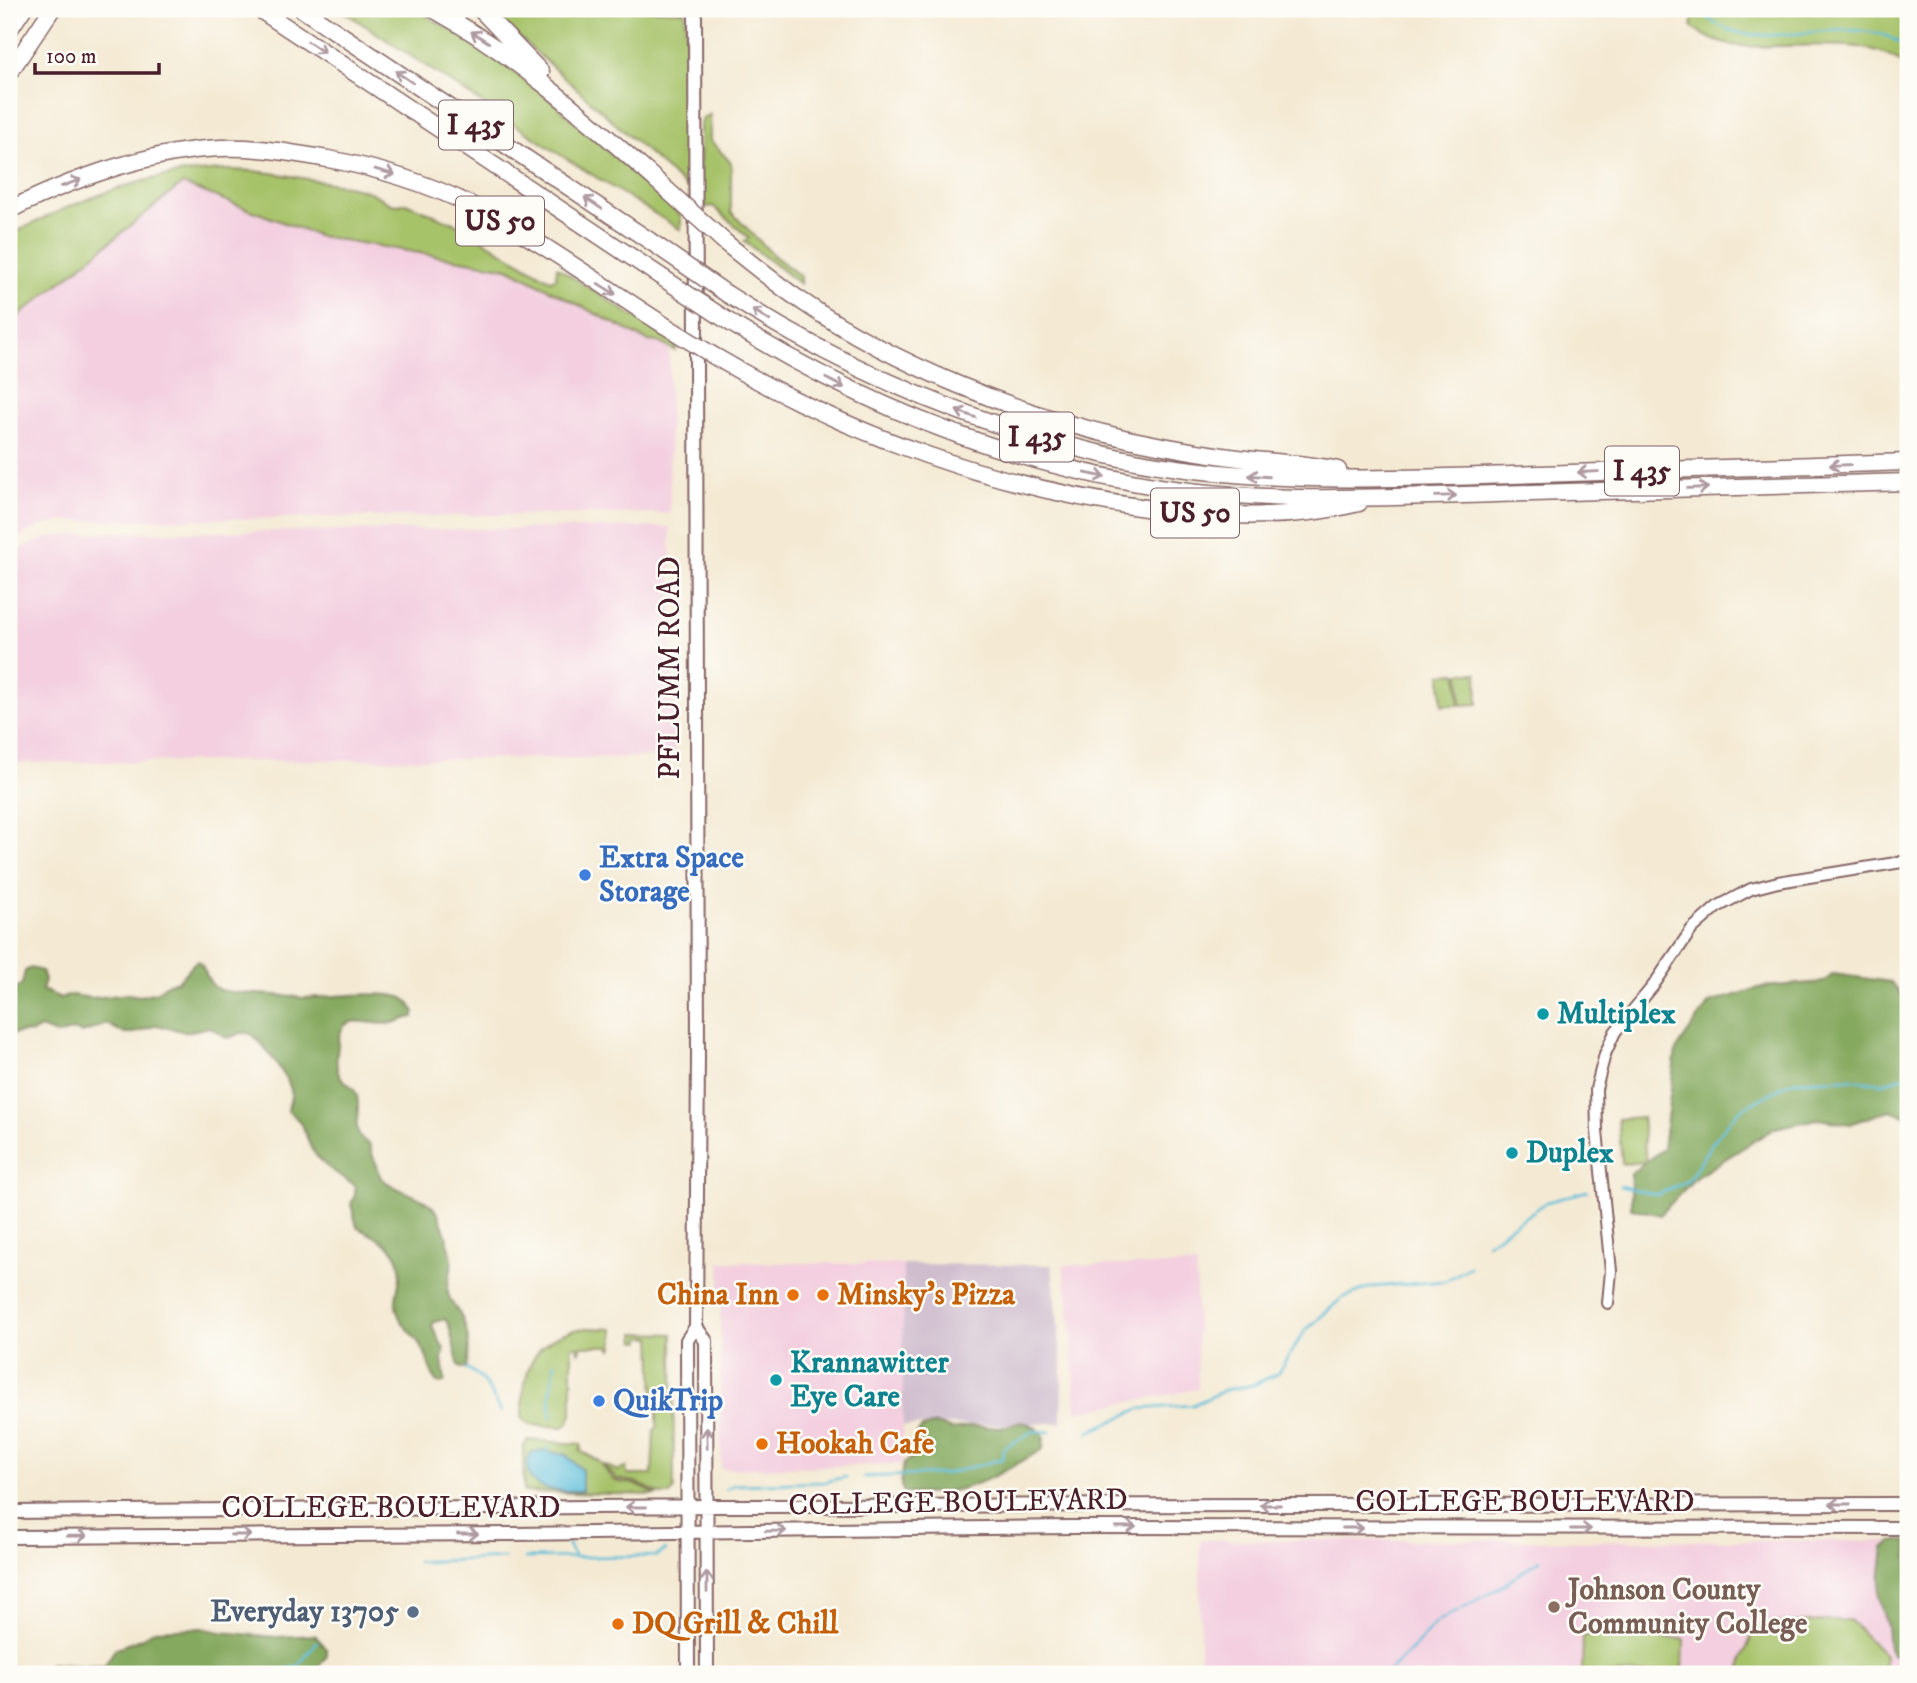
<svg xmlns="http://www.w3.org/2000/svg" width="1917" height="1683" font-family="'IM FELL DW Pica',serif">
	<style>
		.built { fill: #f3cfdf }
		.industrial { fill: #cfbdce }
		.green { fill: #a7c36a; stroke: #78714a; stroke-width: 2 }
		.forest { fill: #85a95e; stroke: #686444; stroke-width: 2 }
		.water { fill: #5bbdd9; stroke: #526e82; stroke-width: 2 }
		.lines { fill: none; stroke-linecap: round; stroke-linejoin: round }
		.stream { stroke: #5bbdd9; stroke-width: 2.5 }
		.tertiary-casing { stroke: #866666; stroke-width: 14 }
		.secondary-casing { stroke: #866666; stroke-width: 16 }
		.motorway-casing { stroke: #866666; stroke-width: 19 }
		.tertiary { stroke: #fff; stroke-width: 10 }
		.secondary { stroke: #fff; stroke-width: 12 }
		.motorway { stroke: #fff; stroke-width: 16 }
		.motorway-bridge-casing { stroke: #866666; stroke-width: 19; stroke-linecap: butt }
		.motorway-bridge { stroke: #fff; stroke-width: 16 }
		.oneway { stroke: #ae9aa0 }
		.shop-dot { fill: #3f7fe0; stroke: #fdfcf7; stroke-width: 2.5 }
		.culture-dot { fill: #0f9aa8; stroke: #fdfcf7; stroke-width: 2.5 }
		.food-dot { fill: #e8710a; stroke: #fdfcf7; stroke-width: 2.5 }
		.education-dot { fill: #8d6e63; stroke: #fdfcf7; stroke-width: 2.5 }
		.service-dot { fill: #5c6f8a; stroke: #fdfcf7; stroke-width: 2.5 }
		.labels { text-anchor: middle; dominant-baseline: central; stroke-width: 5; stroke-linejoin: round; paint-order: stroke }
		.shield { fill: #fdfcf7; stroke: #806168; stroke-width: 2 }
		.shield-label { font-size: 28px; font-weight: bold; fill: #4a1f2b }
		.street-label { font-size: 30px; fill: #4a1f2b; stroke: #fdfcf7 }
		.shop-label { font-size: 30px; font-weight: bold; fill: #366cbe; stroke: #fdfcf7; text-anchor: start }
		.culture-label { font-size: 30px; font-weight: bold; fill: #0d838f; stroke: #fdfcf7; text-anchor: start }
		.food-label { font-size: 30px; font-weight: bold; fill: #c56008; stroke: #fdfcf7; text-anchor: start }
		.education-label { font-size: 30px; font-weight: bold; fill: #785e54; stroke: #fdfcf7; text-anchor: start }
		.service-label { font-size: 30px; font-weight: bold; fill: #4e5e75; stroke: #fdfcf7; text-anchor: end }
	</style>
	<rect width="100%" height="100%" fill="#fdfcf7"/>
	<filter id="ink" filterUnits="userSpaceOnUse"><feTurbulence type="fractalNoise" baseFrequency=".0143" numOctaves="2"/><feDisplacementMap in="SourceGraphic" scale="14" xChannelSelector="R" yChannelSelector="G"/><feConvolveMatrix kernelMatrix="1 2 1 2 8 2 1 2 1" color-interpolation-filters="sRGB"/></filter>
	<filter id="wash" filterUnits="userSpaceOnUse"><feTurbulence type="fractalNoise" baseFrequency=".00686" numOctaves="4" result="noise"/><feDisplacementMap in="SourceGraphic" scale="28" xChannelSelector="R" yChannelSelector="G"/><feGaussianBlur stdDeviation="1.57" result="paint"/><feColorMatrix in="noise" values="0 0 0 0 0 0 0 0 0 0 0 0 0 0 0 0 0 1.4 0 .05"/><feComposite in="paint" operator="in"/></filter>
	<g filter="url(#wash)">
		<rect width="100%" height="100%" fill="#f4ead4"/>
		<path class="built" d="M182 184 319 236 508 268 648 341 658 342 669 347 670 513 63 521 38 527 9 541V324Z
			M670 527 675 754 668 757 9 763V557L30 544 52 537 96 533Z
			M720 1262 903 1264V1464L721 1469Z
			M1063 1265H1196L1198 1389 1076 1412 1072 1333Z
			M1200 1540 1908 1541V1674H1200Z"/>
		<path class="industrial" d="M903 1264 1052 1265 1062 1366 1061 1423 903 1426Z"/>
		<path class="green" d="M340 9H414L473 42 544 94 681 216V230L562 156Z
			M491 9H626L685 11 688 78V189L507 26Z
			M1692 9H1908V70C1877 28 1773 54 1726 44 1714 42 1702 34 1692 28Z
			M710 115V140L731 163V212L773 255 800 276V284L744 241 749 238 713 206 707 207 700 200V125L704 117Z
			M221 170C254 169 286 175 319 181 335 184 352 186 367 191 383 196 389 210 406 203L458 225 550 280 556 278 557 267 676 344V351L658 342 648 341 508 268 319 236 182 184 9 324V236C56 210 118 184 172 175 188 172 204 172 221 170Z
			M1458 673 1459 705H1442L1441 674Z
			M1460 673H1477L1478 704 1461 705Z
			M1642 1117 1646 1162 1622 1164 1618 1119Z
			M586 1328 613 1329 614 1342 612 1349 610 1346H581V1350L578 1352 577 1346H572V1416L570 1417 569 1423 563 1427 532 1425 522 1419C522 1372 532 1334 586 1328Z
			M635 1333 673 1334 674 1489 670 1495H662L635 1482 616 1479 602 1464 618 1471 626 1467 627 1475H652L654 1430 657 1428V1408L654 1405 652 1337H641V1341H636Z
			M528 1440 580 1444 582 1447 580 1451 599 1461 612 1479 618 1482 634 1484 658 1495 524 1492 523 1447Z
			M1850 1620 1885 1656 1884 1674H1741L1742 1659 1757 1624Z
			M1583 1635 1684 1639 1683 1674H1582Z"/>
		<path class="forest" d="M198 961C207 968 205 981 216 988 230 996 284 993 303 998 324 998 389 989 405 999 409 1002 412 1008 415 1012L413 1017C406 1018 400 1021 393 1023 369 1028 341 1006 338 1045 337 1054 335 1063 338 1072 341 1082 354 1084 357 1096 362 1117 347 1132 370 1145 371 1158 379 1164 380 1177 395 1192 419 1193 435 1209 441 1216 451 1250 452 1260 452 1271 447 1283 448 1293 449 1301 457 1309 461 1316 469 1332 471 1352 466 1369L459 1367 449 1326 445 1319 434 1322 432 1327 444 1349 442 1359 445 1381 440 1384C427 1372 430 1359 421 1346 412 1331 398 1324 396 1305 395 1296 399 1286 400 1277 404 1248 379 1239 357 1227L351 1204 355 1195V1186C344 1177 331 1171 322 1162 304 1146 309 1124 288 1111 288 1105 293 1096 291 1090 288 1078 259 1036 248 1033 239 1031 235 1037 227 1038L210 1027 186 1032 157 1025 135 1033H123L107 1024 82 1033 73 1030 58 1035 41 1028 33 1032 9 1034V986L14 989 22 984 25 971 31 968 42 971 45 981 42 990 61 998 72 995 93 998 128 994 140 996 157 992 167 984 178 981 194 963Z
			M1833 974 1891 982 1908 1003V1117L1891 1110 1850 1124 1818 1119 1775 1128 1695 1178 1660 1215 1631 1208V1173L1663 1149 1676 1050 1709 1003 1762 987 1824 982Z
			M1018 1422C1029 1422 1037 1427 1044 1436L1043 1449C992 1478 964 1498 904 1493 898 1482 902 1473 904 1463L921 1452 917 1434 922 1428 936 1424 952 1430 971 1426 1001 1428Z
			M1898 1541H1908V1670L1899 1657 1892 1654 1889 1649 1887 1626 1878 1596 1884 1548 1891 1542Z
			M201 1628 221 1632 276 1637 315 1635 327 1649V1656L313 1674H9L33 1673 51 1663 82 1666H104L116 1648 141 1639 154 1630Z"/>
		<path class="water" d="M546 1451 566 1455 582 1470V1491C565 1491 529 1493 528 1469 528 1461 527 1458 532 1452Z"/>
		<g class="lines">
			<path class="stream" d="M1699 9C1749 69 1853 0 1908 49
				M1620 1186 1657 1195 1688 1181 1712 1143 1738 1111 1793 1081 1847 1079 1882 1083 1908 1076
				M1487 1243 1547 1202 1587 1191
				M466 1369C485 1375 492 1396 501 1412
				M551 1417 550 1397 555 1362
				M1089 1432 1139 1409 1193 1405 1225 1390 1253 1385 1277 1374 1305 1331 1342 1298 1371 1287 1445 1281 1470 1267
				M549 1451V1447
				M864 1477 945 1474 1002 1459 1004 1448 1033 1431 1050 1432
				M726 1489 734 1485 824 1482 846 1477
				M567 1543 574 1556
				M525 1558 657 1556 665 1550
				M417 1562 505 1558
				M179 1674H212
				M268 1674 298 1666 317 1642
				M1386 1674 1417 1644 1436 1622 1496 1590 1540 1560"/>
		</g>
	</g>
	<g filter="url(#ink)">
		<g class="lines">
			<g class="tertiary-casing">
				<path id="tertiary" d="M1608 1303 1611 1271 1597 1131 1596 1089 1605 1054 1615 1032 1653 986 1692 929 1717 907 1751 889 1778 882 1908 861"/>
			</g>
			<g class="secondary-casing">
				<path id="secondary" d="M696 1327 706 1341 707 1674
					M9 1512 717 1506 1908 1504
					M9 1537 513 1534 1070 1527 1908 1528
					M688 1674 687 1340 696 1327 698 1055 695 9"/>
			</g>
			<g class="motorway-casing">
				<path id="motorway" d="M259 9 660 276
					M302 9 650 241
					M433 9C516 55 586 118 657 181
					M480 9 541 72
					M9 30 23 9
					M9 73 52 9
					M9 210C82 174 176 141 259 149 282 151 305 155 328 159 377 168 424 182 469 204 536 237 601 285 664 325
					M727 244C752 264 776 284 803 302 895 365 1019 415 1128 439 1170 448 1212 455 1254 460 1282 463 1311 464 1338 470
					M727 294C849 372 979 428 1120 458 1249 485 1380 479 1511 475 1643 471 1776 466 1908 462
					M734 325C857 401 989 456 1132 482 1251 505 1375 498 1495 494 1633 490 1771 486 1908 482
					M714 356C848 435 998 489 1153 509 1221 517 1292 520 1359 503"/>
			</g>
			<use href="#tertiary" class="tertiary"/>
			<use href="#secondary" class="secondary"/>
			<use href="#motorway" class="motorway"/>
			<g class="motorway-bridge-casing">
				<path id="motorway-bridge" d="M657 181 727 244
					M650 241 727 294
					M660 276 734 325
					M664 325 714 356"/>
			</g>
			<use href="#motorway-bridge" class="motorway-bridge"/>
		</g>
		<defs><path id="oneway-shaft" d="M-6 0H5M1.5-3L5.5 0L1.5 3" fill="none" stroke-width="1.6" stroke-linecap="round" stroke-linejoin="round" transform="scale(1.75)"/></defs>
		<g class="oneway">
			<use href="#oneway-shaft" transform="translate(480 37) rotate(-148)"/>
			<use href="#oneway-shaft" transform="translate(316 47) rotate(34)"/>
			<use href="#oneway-shaft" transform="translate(404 77) rotate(-146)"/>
			<use href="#oneway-shaft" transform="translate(385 172) rotate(16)"/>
			<use href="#oneway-shaft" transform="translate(71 183) rotate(-20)"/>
			<use href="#oneway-shaft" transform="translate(593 203) rotate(-146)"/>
			<use href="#oneway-shaft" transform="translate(607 289) rotate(32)"/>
			<use href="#oneway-shaft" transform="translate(761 315) rotate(-147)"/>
			<use href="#oneway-shaft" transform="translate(835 383) rotate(27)"/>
			<use href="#oneway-shaft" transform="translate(966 414) rotate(-160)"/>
			<use href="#oneway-shaft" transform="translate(1840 465) rotate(178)"/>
			<use href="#oneway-shaft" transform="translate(1588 472) rotate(178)"/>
			<use href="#oneway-shaft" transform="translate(1095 475) rotate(12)"/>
			<use href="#oneway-shaft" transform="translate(1259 476) rotate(-176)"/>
			<use href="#oneway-shaft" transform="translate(1698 488) rotate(-2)"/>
			<use href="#oneway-shaft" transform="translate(1446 496) rotate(-2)"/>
			<use href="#oneway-shaft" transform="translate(707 1438) rotate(-91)"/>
			<use href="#oneway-shaft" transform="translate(1840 1504) rotate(180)"/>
			<use href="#oneway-shaft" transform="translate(1270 1505) rotate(180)"/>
			<use href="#oneway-shaft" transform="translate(636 1507) rotate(180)"/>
			<use href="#oneway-shaft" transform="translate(1126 1527)"/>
			<use href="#oneway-shaft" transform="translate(1353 1528)"/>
			<use href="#oneway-shaft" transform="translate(1581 1529)"/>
			<use href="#oneway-shaft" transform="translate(776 1531) rotate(-1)"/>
			<use href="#oneway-shaft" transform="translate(468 1534)"/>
			<use href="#oneway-shaft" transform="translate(241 1535)"/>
			<use href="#oneway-shaft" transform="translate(77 1536) rotate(-1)"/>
			<use href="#oneway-shaft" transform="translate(707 1582) rotate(-90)"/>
		</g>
	</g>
	<g class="shop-dot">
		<circle cx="585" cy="875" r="7"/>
		<circle cx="599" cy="1401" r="7"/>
	</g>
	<g class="culture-dot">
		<circle cx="1543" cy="1014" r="7"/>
		<circle cx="1512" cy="1153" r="7"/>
		<circle cx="776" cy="1380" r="7"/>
	</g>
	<g class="food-dot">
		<circle cx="793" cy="1295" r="7"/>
		<circle cx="823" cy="1295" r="7"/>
		<circle cx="762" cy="1444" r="7"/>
		<circle cx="618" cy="1624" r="7"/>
	</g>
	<circle class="education-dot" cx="1554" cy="1607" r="7"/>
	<circle class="service-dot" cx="413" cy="1612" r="7"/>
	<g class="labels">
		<g class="shield">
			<rect x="439" y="100.5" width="74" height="49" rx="5"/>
			<rect x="456" y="196.5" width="88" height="49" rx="5"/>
			<rect x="1000" y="412.5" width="74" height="49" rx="5"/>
			<rect x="1605" y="446.5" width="74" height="49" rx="5"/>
			<rect x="1151" y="488.5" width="88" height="49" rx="5"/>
		</g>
		<g class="shield-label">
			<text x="476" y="125">I 435</text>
			<text x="500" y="221">US 50</text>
			<text x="1037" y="437">I 435</text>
			<text x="1642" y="471">I 435</text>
			<text x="1195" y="513">US 50</text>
		</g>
		<g class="street-label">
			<text transform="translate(670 668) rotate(-90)">PFLUMM ROAD</text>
			<text x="1525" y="1502">COLLEGE BOULEVARD</text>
			<text transform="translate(958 1503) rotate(-1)">COLLEGE BOULEVARD</text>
			<text x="391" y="1508">COLLEGE BOULEVARD</text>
		</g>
		<g class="shop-label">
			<text x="599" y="858">Extra Space<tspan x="599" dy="34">Storage</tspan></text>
			<text x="613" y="1401">QuikTrip</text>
		</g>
		<g class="culture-label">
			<text x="1557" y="1014">Multiplex</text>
			<text x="1526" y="1153">Duplex</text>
			<text x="790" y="1363">Krannawitter<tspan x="790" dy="34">Eye Care</tspan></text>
		</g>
		<g class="food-label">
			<text x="779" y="1295" text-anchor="end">China Inn</text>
			<text x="837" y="1295">Minsky's Pizza</text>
			<text x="776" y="1444">Hookah Cafe</text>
			<text x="632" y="1624">DQ Grill &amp; Chill</text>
		</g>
		<g class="education-label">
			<text x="1568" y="1590">Johnson County<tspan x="1568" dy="34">Community College</tspan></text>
		</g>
		<g class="service-label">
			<text x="399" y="1612">Everyday 13705</text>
		</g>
	</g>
	<rect width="1917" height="1683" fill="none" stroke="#fdfcf7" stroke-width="35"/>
	<path d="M35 63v10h124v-10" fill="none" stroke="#4a1f2b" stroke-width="3.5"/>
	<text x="46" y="63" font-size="21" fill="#4a1f2b" stroke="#fdfcf7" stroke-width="5" paint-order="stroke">100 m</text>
</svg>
